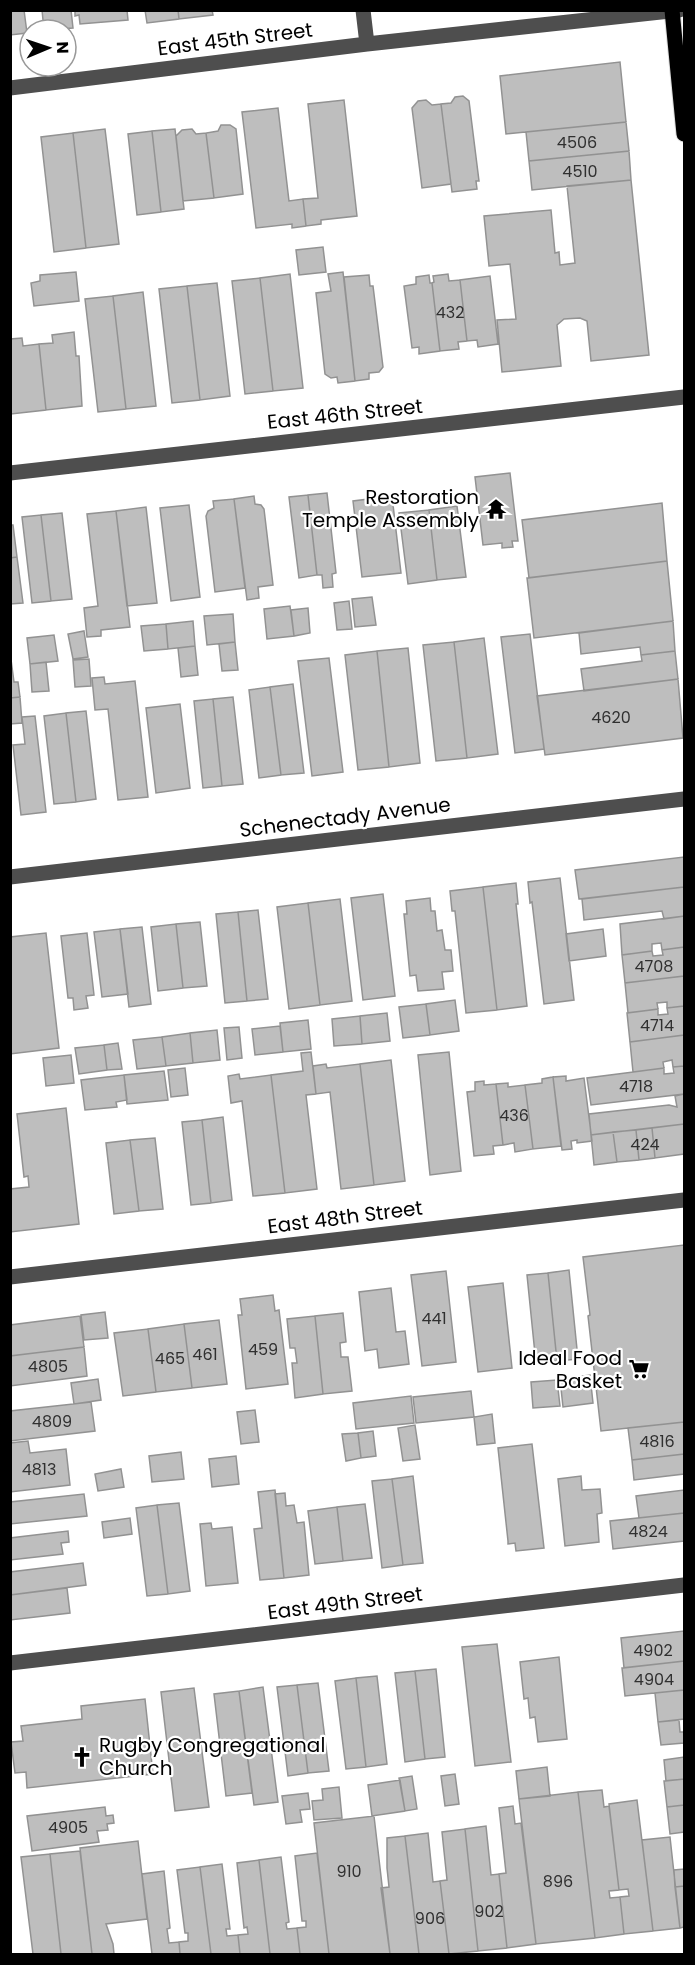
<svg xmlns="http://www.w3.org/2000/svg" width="695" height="1965" font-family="Poppins,sans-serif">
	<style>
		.building { fill: #bebebe; stroke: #929292; stroke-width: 1.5 }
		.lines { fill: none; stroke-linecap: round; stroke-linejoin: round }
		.major-casing { stroke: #dbdbdb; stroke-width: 17 }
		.minor { stroke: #4e4e4e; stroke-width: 15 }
		.major { stroke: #000; stroke-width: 15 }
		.labels { text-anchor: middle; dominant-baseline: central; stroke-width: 4.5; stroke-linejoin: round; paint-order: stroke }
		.number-label { font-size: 16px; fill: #303030 }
		.street-label { font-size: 20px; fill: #000; stroke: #fff }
		.poi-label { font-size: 20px; fill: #000; stroke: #fff; text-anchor: end }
	</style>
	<rect width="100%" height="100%" fill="#fff"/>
	<path class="building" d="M10 10H24L27 33 10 35Z
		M42 10H71L73 28 44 30Z
		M75 10H127L128 20 80 24 79 15 75 16Z
		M145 10H178L179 19 147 23Z
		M178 10H212L213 15 179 19Z
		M620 62 626 122 506 134 500 76Z
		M463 96 469 101 479 181H476L477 189 452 192 441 104 451 103 455 97Z
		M344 100 357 216 321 220V224L306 226 303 199 318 198 308 104Z
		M426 100 432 105 441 104 451 184 422 188 412 108 418 101Z
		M278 108 289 201 303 199 306 226 292 228V224L256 228 242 112Z
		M626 122 629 151 529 161 526 132Z
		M221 125H230L236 129 243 194 214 198 206 133 218 131Z
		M105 129 119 244 86 248 73 133Z
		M175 129 184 209 161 212 152 131Z
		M192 129 196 134 206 133 214 198 183 201 176 136 182 130Z
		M152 131 161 212 137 215 128 134Z
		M73 133 86 248 54 252 41 137Z
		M629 151 631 180 532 190 529 161Z
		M631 180 649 355 591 361 587 321 580 318 564 319 557 325 561 366 502 372 497 320 516 319 510 264 489 266 484 216 551 210 555 253 559 252 560 265 575 263 567 186Z
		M323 247 326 272 299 275 296 250Z
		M76 272 79 301 34 306 31 283 40 281V275Z
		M343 272 355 381 338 383 337 377 331 378 325 374 316 293 331 291 328 274Z
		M290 274 303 388 273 391 260 278Z
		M448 274 449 281 460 280 467 341 458 342 459 349 440 351 432 283 434 282 433 276Z
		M369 275 370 286H373L383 367 379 372 369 373V379L355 381 344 277Z
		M429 275 430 283H432L440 351 419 354V347L412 348 404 286 416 284V277Z
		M490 276 498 344 478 347 477 340 467 341 460 280Z
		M260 278 273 391 245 394 232 281Z
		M217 283 230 396 200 400 187 286Z
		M187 286 200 400 172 403 159 289Z
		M143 292 156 406 126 409 113 296Z
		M113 296 126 409 98 412 85 299Z
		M74 332 76 356H79L82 406 46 410 39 344 53 343 52 335Z
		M22 338 23 346 39 344 46 410 11 414 10 339Z
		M510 473 518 541H512L513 547 502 548V543L483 545 475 477Z
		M327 493 336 573 332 574 333 587 323 588 322 575H317L308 495Z
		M308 495 317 575 299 578 289 497Z
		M254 496 255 504 261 505 264 509 273 585 258 587 259 598 247 600 234 499Z
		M392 496 401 573 362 577 353 501Z
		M234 499 245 588 215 592 206 516 208 511 214 508 213 501Z
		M662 503 667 561 529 578 522 520Z
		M189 505 200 597 171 601 160 508Z
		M457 506 466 577 437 580 429 510Z
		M146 507 157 603 127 606 116 511Z
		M429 510 437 580 408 584 399 513Z
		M116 511 130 627 101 630V636L87 637 84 608 98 606 87 514Z
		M62 513 72 599 51 601 41 515Z
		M41 515 51 601 32 603 22 517Z
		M10 525H13L17 557 10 558Z
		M17 557 23 603 10 604V558Z
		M667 561 673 621 534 638 527 578Z
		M372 597 376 625 355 627 352 599Z
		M349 601 352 629 337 630 334 603Z
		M290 606 294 636 267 639 264 609Z
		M308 608 310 633 294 636 291 610Z
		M233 614 235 642 207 645 204 616Z
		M193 621 195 646 168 649 166 624Z
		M673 621 675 651 641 655 640 647 581 654 579 633Z
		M166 624 168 649 144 651 141 626Z
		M84 631 88 657 73 659 68 634Z
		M530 634 544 749 515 753 501 637Z
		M54 635 58 661 30 664 27 638Z
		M484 638 498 754 467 758 454 642Z
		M235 642 238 670 222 671 219 644Z
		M454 642 467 758 436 761 423 645Z
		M195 646 198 675 181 677 178 648Z
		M408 648 420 763 389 767 377 651Z
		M377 651 389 767 358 770 345 655Z
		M675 651 678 679 584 691 581 669 642 661 641 655Z
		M10 652 14 682H18L20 697 10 698Z
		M329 658 343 772 312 776 298 661Z
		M89 659 91 686 75 687 73 660Z
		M46 662 49 691 32 692 30 664Z
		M104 677 105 684 135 681 148 797 118 800 108 709 95 710 92 678Z
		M678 679 683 738 545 755 537 696Z
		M293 684 304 773 281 775 270 687Z
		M270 687 281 775 259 778 249 690Z
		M20 697 22 723 10 724V698Z
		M233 697 243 784 222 786 213 699Z
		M213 699 222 786 203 788 194 701Z
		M180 704 190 788 156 793 146 708Z
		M86 711 96 799 76 802 66 713Z
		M66 713 76 802 54 804 44 716Z
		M35 716 46 812 21 815 13 745 25 744 22 717Z
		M684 857V887L579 899 575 870Z
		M560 878 574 1000 544 1004 532 902 530 903 528 882Z
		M516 883 518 904H516L527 1006 497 1010 483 887Z
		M483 887 497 1010 466 1013 455 911H452L450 891Z
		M684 887V916L664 919 662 911 584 920 582 899Z
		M383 894 395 996 363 1000 351 898Z
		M430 898 431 911H435L437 931 442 930 445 950H451L453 971 442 972 444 989 418 991 416 975 410 976 404 914H407L406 901Z
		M340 899 352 1001 320 1005 308 903Z
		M308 903 320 1005 289 1009 277 907Z
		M258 910 268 999 247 1001 238 912Z
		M238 912 247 1001 225 1003 216 914Z
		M684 916V947L662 950 661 943 652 944V951L622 955 620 924Z
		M200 922 207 986 183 988 176 924Z
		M176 924 183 988 158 991 151 927Z
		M142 927 151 1004 129 1007 120 929Z
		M120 929 128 994 102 997 94 932Z
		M603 929 606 956 569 961 566 934Z
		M46 933 59 1048 10 1054V937Z
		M87 933 94 995 86 996 88 1008 74 1010 73 998H68L61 936Z
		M684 947V976L625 983 622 955 652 951 653 956 663 955 662 950Z
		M684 976V1006L667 1008V1002L657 1003 658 1009 628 1013 625 983Z
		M455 1000 459 1031 430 1035 426 1004Z
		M426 1004 430 1035 403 1038 399 1007Z
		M684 1006V1035L630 1042 627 1013 658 1009V1015L668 1014 667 1008Z
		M387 1013 390 1041 362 1044 360 1016Z
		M360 1016 362 1044 334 1046 332 1019Z
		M308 1020 311 1049 283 1052 280 1023Z
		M280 1026 283 1052 255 1055 252 1029Z
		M239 1027 242 1058 227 1060 224 1028Z
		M217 1030 220 1060 193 1063 190 1033Z
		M190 1033 193 1063 166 1066 162 1037Z
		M684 1035V1066L673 1067 672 1060 663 1062 664 1068 633 1072 630 1042Z
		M162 1037 166 1066 137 1069 133 1040Z
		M118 1043 122 1069 107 1070 104 1045Z
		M104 1045 107 1070 79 1074 75 1048Z
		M311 1052 316 1094 306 1095 317 1189 285 1193 271 1075 303 1071 301 1053Z
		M449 1052 461 1171 430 1175 418 1055Z
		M71 1055 74 1083 46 1086 43 1058Z
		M391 1060 405 1181 374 1185 360 1064Z
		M326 1064 327 1068 360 1064 374 1185 341 1189 330 1092 316 1094 313 1066Z
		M684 1066V1094L591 1105 587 1078 664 1068V1074L674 1073 673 1067Z
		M185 1068 188 1095 171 1097 168 1070Z
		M164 1071 168 1100 127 1104 124 1075Z
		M239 1074 240 1079 271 1075 285 1193 253 1196 242 1101 231 1103 228 1076Z
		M124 1075 127 1100 116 1102 117 1107 85 1110 81 1080Z
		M566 1076V1081L584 1078 592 1141 577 1143V1140L571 1141 572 1149 562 1150 553 1077Z
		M553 1077 561 1146 533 1149 525 1085 542 1083V1079Z
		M484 1081V1085L496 1084 503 1145 493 1146 494 1154 474 1156 467 1092 475 1091V1082Z
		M508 1083V1087L525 1085 533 1149 515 1152 514 1143 503 1145 496 1084Z
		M684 1094V1124L591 1135 589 1114 669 1105 677 1107 675 1096Z
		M66 1108 79 1224 10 1232V1189L29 1187 28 1176 24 1177 17 1114Z
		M223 1117 232 1200 211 1203 202 1120Z
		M202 1120 211 1203 191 1205 182 1122Z
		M684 1124V1154L655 1158 652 1128Z
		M652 1128 655 1158 639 1160 636 1130Z
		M636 1130 639 1160 617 1162 613 1132Z
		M613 1132 617 1162 594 1165 591 1135Z
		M155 1138 163 1209 139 1211 130 1140Z
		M130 1140 139 1211 114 1214 106 1143Z
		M684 1245V1422L601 1431 588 1316 590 1315 583 1257Z
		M569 1270 578 1359 557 1361 548 1273Z
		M446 1271 456 1362 422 1366 411 1275Z
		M548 1273 557 1361 536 1364 527 1275Z
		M503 1283 512 1368 478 1372 468 1287Z
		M391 1288 396 1332 405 1331 409 1364 379 1368 377 1349 365 1351 359 1292Z
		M273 1295 275 1311 279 1310 288 1384 246 1389 238 1315H242L240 1299Z
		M105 1312 108 1338 84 1340 81 1315Z
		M343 1313 346 1342 340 1343 341 1357H348L352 1391 323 1394 315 1316Z
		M80 1316 84 1347 10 1356V1325Z
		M315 1316 323 1394 295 1398 292 1363H297L295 1348H290L287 1319Z
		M219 1320 227 1384 192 1388 184 1324Z
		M184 1324 192 1388 156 1392 148 1329Z
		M148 1329 156 1392 123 1396 114 1333Z
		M84 1347 87 1376 10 1386V1356Z
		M590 1375 593 1403 563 1407 560 1379Z
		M98 1379 101 1400 74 1404 71 1383Z
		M557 1380 560 1406 533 1408 531 1382Z
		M471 1391 474 1417 416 1423 413 1397Z
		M411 1396 414 1423 356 1429 353 1403Z
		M91 1402 95 1431 10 1441V1411Z
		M255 1410 259 1442 241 1444 237 1412Z
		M492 1414 495 1443 477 1445 474 1417Z
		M684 1422V1454L632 1460 628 1428Z
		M415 1425 420 1459 403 1461 398 1428Z
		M373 1431 376 1456 361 1458 358 1433Z
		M358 1433 361 1458 346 1461 342 1434Z
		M28 1441 30 1453 66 1449 70 1485 10 1492V1443Z
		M532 1444 544 1548 516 1551 515 1543 508 1544V1541L498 1448Z
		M181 1452 184 1479 152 1482 149 1456Z
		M684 1454V1474L634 1480 632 1460Z
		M236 1456 239 1484 212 1487 209 1459Z
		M121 1469 124 1487 98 1491 95 1474Z
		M413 1476 423 1563 403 1565 392 1479Z
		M581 1476 582 1490 600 1489 602 1513 597 1514 599 1542 565 1546 558 1479Z
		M392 1479 403 1565 382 1568 372 1481Z
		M275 1490 284 1578 260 1580 254 1529 262 1528 258 1492Z
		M684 1490V1513L639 1518 636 1496Z
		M285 1493 286 1506 294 1505 297 1523 304 1522 309 1575 284 1578 275 1494Z
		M84 1494 87 1516 10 1524V1502Z
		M179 1503 190 1591 168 1594 157 1505Z
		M365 1504 372 1558 343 1561 337 1507Z
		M157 1505 168 1594 147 1596 136 1508Z
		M337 1507 343 1561 315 1564 308 1511Z
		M684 1513V1541L613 1549 610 1521Z
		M130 1518 132 1534 104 1538 102 1522Z
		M211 1523 212 1529 232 1527 238 1583 206 1586 200 1524Z
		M68 1531 69 1542 61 1543 63 1554 10 1560V1538Z
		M83 1563 86 1585 10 1595V1572Z
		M67 1588 70 1613 10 1620V1595Z
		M684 1631V1661L624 1668 621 1638Z
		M497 1644 511 1762 475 1766 462 1647Z
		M559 1657 567 1739 538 1742 535 1717 530 1718 528 1698 524 1699 520 1662Z
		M684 1661V1690L625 1696 622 1668Z
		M436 1669 445 1757 425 1759 415 1671Z
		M415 1671 425 1759 405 1762 395 1673Z
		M377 1676 387 1764 366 1767 356 1678Z
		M356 1678 366 1767 346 1769 335 1681Z
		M318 1683 329 1771 308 1773 297 1685Z
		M297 1685 308 1773 288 1776 277 1687Z
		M263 1687 278 1802 254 1805 239 1691Z
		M194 1688 209 1807 175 1811 161 1692Z
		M684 1690V1719L658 1722 655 1693Z
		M239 1691 252 1793 226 1796 214 1694Z
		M145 1699 153 1774 27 1788 26 1772 15 1773 11 1742 23 1741 21 1726 82 1719 81 1706Z
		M679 1720 680 1732H684V1743L661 1745 658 1722Z
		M684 1757V1779L666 1781 664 1760Z
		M547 1767 550 1796 519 1799 516 1771Z
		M455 1774 459 1804 445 1806 441 1776Z
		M412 1776 417 1809 405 1811 399 1778Z
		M684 1779V1805L667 1807 664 1781Z
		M400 1780 405 1811 372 1816 368 1785Z
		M339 1787 342 1818 314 1820 312 1801 323 1800 322 1789Z
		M602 1790 604 1807 609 1806 619 1890 609 1891 610 1898 620 1897 624 1934 595 1938 578 1792Z
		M578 1792 595 1938 536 1944 519 1799Z
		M308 1793 310 1809 300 1810 302 1822 286 1824 282 1796Z
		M637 1800 653 1931 624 1934 620 1897 629 1896 628 1889 619 1890 609 1804Z
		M684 1805V1832L670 1834 667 1807Z
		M513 1806 515 1824 521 1823 536 1944 507 1948 499 1874 506 1873 499 1808Z
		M105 1807 106 1816 113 1815 114 1823 107 1824 108 1830 97 1831 99 1842 32 1851 27 1816Z
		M374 1816 390 1954H329L314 1823Z
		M486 1826 491 1875 499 1874 507 1948 478 1951 465 1829Z
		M465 1829 478 1951 449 1954 440 1881 447 1880 442 1832Z
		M428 1833 433 1882 440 1881 449 1954H419L405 1836Z
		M405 1836 419 1954H390L381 1888 389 1887 387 1868V1838Z
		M670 1837 680 1928 653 1931 642 1840Z
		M138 1841 147 1919 106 1924 113 1944 114 1954H92L80 1848Z
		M80 1851 92 1954H61L50 1854Z
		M317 1853 329 1954H300L297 1928 306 1927V1921H302L295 1856Z
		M50 1854 61 1954H33L21 1857Z
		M281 1857 289 1922 286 1923 287 1929 297 1928 300 1954H270L259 1860Z
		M259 1860 270 1954H240L238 1935 248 1934 247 1927 244 1928 237 1863Z
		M222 1864 230 1929H226L227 1936 238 1935 240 1954H211L200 1867Z
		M200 1867 211 1954H180L179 1942 188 1941V1933H185L177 1870Z
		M684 1869V1886L675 1887 674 1870Z
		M164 1871 170 1928 167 1929 169 1943 179 1942 180 1954H152L142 1874Z
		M684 1886V1927L680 1928 675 1887Z"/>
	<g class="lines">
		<g class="major-casing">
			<path id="major" d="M672 10 684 134"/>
		</g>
		<path class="minor" d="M363 10 367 44
			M10 88 367 44 679 10
			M10 473 684 397
			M10 877 684 799
			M10 1277 684 1200
			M10 1663 684 1585"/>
		<use href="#major" class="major"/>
	</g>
	<defs>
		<g id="temple-bare" transform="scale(1.62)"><path d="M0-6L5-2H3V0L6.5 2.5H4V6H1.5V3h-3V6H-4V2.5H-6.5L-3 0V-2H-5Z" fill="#000" stroke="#fff" stroke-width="2.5" paint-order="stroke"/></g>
		<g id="supermarket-bare" transform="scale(1.62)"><path d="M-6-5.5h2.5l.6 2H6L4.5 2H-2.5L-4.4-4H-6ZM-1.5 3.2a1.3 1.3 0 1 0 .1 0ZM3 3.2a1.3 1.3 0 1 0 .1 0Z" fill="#000" stroke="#fff" stroke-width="2.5" paint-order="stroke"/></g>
		<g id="church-bare" transform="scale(1.62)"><path d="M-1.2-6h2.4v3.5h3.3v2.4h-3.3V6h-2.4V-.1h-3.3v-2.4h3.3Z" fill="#000" stroke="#fff" stroke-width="2.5" paint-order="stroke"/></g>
	</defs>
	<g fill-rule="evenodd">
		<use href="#temple-bare" x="496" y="509"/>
		<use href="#supermarket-bare" x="639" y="1369"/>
		<use href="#church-bare" x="82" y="1757"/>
	</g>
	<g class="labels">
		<g class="number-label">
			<text x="577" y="142">4506</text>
			<text x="580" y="171">4510</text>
			<text x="450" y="312">432</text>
			<text x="611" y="717">4620</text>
			<text x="654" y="966">4708</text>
			<text x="657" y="1025">4714</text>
			<text x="636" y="1086">4718</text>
			<text x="514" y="1115">436</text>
			<text x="645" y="1144">424</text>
			<text x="434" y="1318">441</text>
			<text x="263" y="1349">459</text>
			<text x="205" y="1354">461</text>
			<text x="170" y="1358">465</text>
			<text x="48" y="1366">4805</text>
			<text x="52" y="1421">4809</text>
			<text x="657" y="1441">4816</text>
			<text x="39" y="1469">4813</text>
			<text x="648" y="1531">4824</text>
			<text x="653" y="1650">4902</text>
			<text x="654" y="1679">4904</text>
			<text x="68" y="1827">4905</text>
			<text x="349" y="1871">910</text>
			<text x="558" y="1881">896</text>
			<text x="489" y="1911">902</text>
			<text x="430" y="1918">906</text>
		</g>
		<g class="street-label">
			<text transform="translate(235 39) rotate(-7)">East 45th Street</text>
			<text transform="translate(345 414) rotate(-6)">East 46th Street</text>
			<text transform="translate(345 817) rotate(-7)">Schenectady Avenue</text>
			<text transform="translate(345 1217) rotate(-7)">East 48th Street</text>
			<text transform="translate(345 1603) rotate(-7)">East 49th Street</text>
		</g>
		<g class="poi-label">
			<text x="479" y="497">Restoration<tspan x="479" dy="23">Temple Assembly</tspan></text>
			<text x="622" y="1358">Ideal Food<tspan x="622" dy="23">Basket</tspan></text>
			<text x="99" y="1745" text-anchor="start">Rugby Congregational<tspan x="99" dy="23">Church</tspan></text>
		</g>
	</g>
	<rect width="695" height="1965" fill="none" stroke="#000000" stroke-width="24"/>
	<g transform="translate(48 48) rotate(88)"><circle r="28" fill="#ffffff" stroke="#999999" stroke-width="1.5"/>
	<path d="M0-4.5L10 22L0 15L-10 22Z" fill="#000000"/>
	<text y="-9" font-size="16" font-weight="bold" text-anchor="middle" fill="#000000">N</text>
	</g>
</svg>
